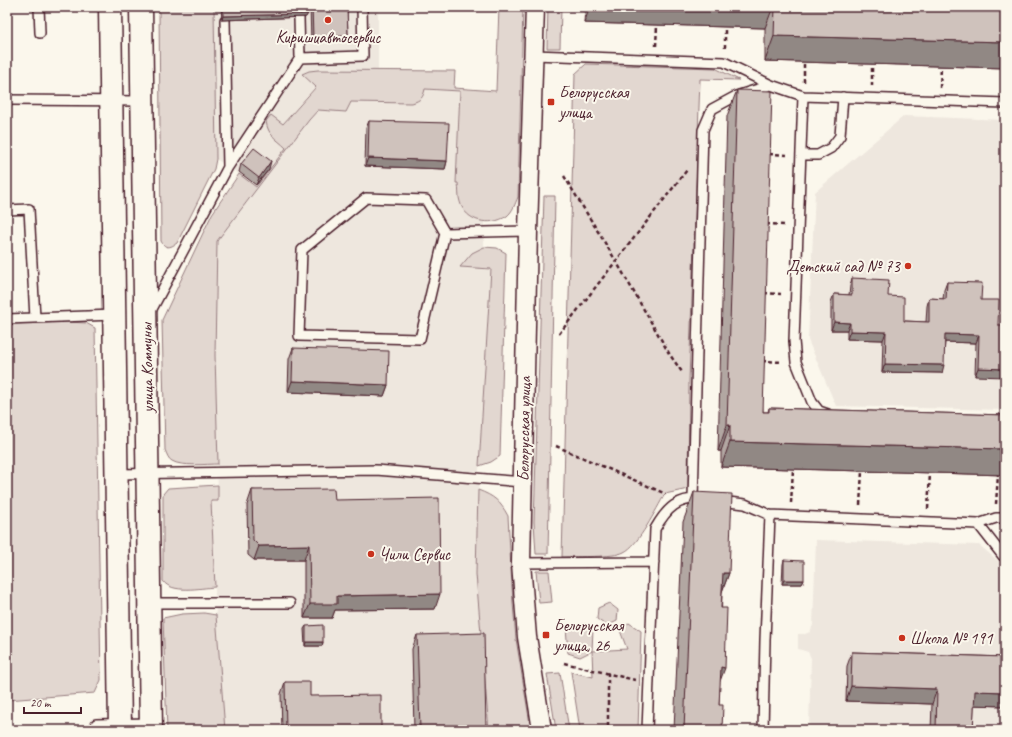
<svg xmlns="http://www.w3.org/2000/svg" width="1012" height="737" font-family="Caveat,sans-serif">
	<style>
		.built { fill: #eee7de }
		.green { fill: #e2d7d0; stroke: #967b7e }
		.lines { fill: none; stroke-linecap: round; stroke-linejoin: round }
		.lane-casing { stroke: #4a1f2b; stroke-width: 12 }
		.street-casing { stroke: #4a1f2b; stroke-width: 21 }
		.secondary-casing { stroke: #4a1f2b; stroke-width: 25 }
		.path { stroke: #4a1f2b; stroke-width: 2.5; stroke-dasharray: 4 3; stroke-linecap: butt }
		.lane { stroke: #fbf7ec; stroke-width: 9 }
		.street { stroke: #fbf7ec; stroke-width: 18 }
		.secondary { stroke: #fbf7ec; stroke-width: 22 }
		.wall { fill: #b2a7a2; stroke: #4a1f2b }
		.shaded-wall { fill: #918884; stroke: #4a1f2b }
		.building { fill: #cfc2bc; stroke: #4a1f2b }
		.poi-dot { fill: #c8321e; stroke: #fbf7ec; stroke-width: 1.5 }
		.labels { text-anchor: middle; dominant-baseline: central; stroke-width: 4; stroke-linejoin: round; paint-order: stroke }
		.poi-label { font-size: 17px; fill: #4a1f2b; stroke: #fbf7ec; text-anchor: start }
		.street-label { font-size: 17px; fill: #4a1f2b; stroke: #fbf7ec }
	</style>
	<rect width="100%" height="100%" fill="#fbf7ec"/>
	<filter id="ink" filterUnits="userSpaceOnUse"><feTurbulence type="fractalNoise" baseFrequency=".025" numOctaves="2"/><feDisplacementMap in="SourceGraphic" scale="8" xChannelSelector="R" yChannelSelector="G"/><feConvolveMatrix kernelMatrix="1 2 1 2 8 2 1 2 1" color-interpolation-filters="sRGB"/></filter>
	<g filter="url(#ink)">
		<path class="built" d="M214 7H221L222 20 306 17V7H310L312 41 345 7H378V70H318L309 71 302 74 316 86 283 124 269 134 287 148 255 187 239 174 216 159Z
			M424 89 460 91 456 183H458L459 202 473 219 484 221V247L472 253 461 267 491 269 479 466 476 574 489 730H225L216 615 211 501 218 500 215 355 217 241 309 120 318 110 346 112 350 102 412 103Z
			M904 116 1005 120V410L836 406 808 340 815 192Z
			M816 540 979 545 1002 564H1005V730H811L809 727 811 658 808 652 798 649V634H805L810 632 813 625Z"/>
		<path class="green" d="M159 7H214L216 159 214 169 177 243C170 248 165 249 161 241Z
			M499 7H523L518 197C515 204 513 211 507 216 490 227 466 222 460 202 458 197 459 189 458 183H456L460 91 425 89C423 98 421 100 412 103L351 102 346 112 318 110 309 120 217 241 215 355 218 464C207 464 181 467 172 461 168 459 167 454 165 450L162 320 212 214 239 174 256 187 286 148C276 138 268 136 266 121L271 115 283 124 316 87 302 74 309 71 318 70 455 71 454 88 496 91Z
			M548 7H561L560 48H547Z
			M586 64 715 68 739 80 700 79 689 380 688 489 665 494C656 509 639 545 624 552 613 558 577 556 562 557L575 74Z
			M544 196H555L548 554H536L534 522Z
			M484 247 497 248 506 253 500 456 491 462 479 466 491 269 460 267 472 253Z
			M68 322 86 323 95 328 101 680 95 693 7 700V324Z
			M218 485V501H211L215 587C200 588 172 594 163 581V494L168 488Z
			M478 490C494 496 500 501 508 516L513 604 516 639 531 730H489L476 574Z
			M536 571H549L552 602 539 603Z
			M609 603 618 610 617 621 607 626 597 619 598 608Z
			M204 613 216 615 225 730H167L163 618 182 614Z
			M629 623 641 631 638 730H580L571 672 593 677 592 651 580 657 568 653 566 627 585 624 593 629 592 651 627 649 619 628Z
			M560 673 569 730H556L547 674Z"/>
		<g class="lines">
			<g class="lane-casing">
				<path id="lane" d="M39 7 40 33
					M299 18 300 58
					M534 55 724 62 771 85 803 96 1005 103
					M803 96 794 341 796 362 812 402 819 411 828 414
					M7 100 143 101
					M801 155H818L831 148 840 136 843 97
					M228 167 300 58 363 56 362 7
					M366 198 426 200 445 233 420 339 299 336 302 250Z
					M7 210 29 209 35 318
					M445 233 528 231
					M151 311 228 167 225 20
					M7 319 114 315
					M116 474 376 470 523 482
					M693 499 703 130 712 109 736 96 771 85
					M720 501 745 504 770 515 978 524 996 518H1005
					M978 524 1003 556 1005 557
					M521 563 654 562
					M150 603H290
					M96 724 151 723
					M647 730 655 529C667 508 678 497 703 499
					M763 730 765 640 770 515"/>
			</g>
			<g class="street-casing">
				<path id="street" d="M535 7 528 231 521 563 527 637 542 730"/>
			</g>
			<g class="secondary-casing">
				<path id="secondary" d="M110 7 120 730
					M141 7 151 730"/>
			</g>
			<path class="path" d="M656 46 657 25
				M725 48V27
				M804 82V62
				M872 86V65
				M940 88 941 67
				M769 154 788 155
				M564 176 616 261 670 355 682 372
				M766 224 785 225
				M764 293 781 294
				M559 334 687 170
				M762 361 783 362
				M556 446 666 494
				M791 503 793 469
				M996 504 998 475
				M860 505 862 471
				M928 509 930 473
				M564 663 635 680
				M608 673V730"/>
			<use href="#lane" class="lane"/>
			<use href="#street" class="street"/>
			<use href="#secondary" class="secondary"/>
		</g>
		<path class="wall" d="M221 7H308L306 17 222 20Z
			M310 7H347L348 36 346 40 311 41Z
			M585 7H921L1005 10V68L765 61V28L584 23Z
			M737 90 763 412H768L769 408 1005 415V475L721 467V451H718L727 116Z
			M369 121 447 161 445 169 365 166 366 128Z
			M241 164 269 169 256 185 239 172Z
			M852 278 888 296 904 321 926 322 927 306 929 298 943 299 944 290 947 282 981 300 998 325 975 376 976 343 945 342 942 373 882 372 883 340 847 339V330H831V302L834 294 849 295 850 286Z
			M293 348 388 385 384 396 288 392 289 359Z
			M252 490 335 500 435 609 335 610 332 618H304V560H254L248 555 247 505Z
			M694 492 729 573 722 592 719 705 722 730H674L683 522Z
			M784 560 804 580 802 584H782L783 564Z
			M306 626 323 642 322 646H305L304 629Z
			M417 635 485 730H414L412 649Z
			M852 652 1005 657V706L974 705 973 730H931L932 704 846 701 847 666Z
			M285 682 310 696 381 730H282L281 694Z"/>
		<path class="shaded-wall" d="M590 7H773L765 28 584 23Z
			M308 14 306 17 222 20 223 16Z
			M348 36 346 40 311 41 313 37Z
			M774 36 1005 42V68L765 61Z
			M368 158 447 161 445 169 365 166Z
			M271 161 269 169 256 185 259 178Z
			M834 322 850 323 847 330H831Z
			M850 331 886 332 883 340 847 339Z
			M945 334 979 335 976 343 943 342Z
			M885 364 944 365 942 373 882 372Z
			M978 368 1005 369V377L975 376Z
			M292 381 388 385 384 396 288 392Z
			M727 425H730L721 451H718Z
			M730 442 1005 449V475L721 467Z
			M309 545 304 560H254L259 546Z
			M723 573H729L718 602Z
			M784 580H804L802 584H782Z
			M440 594 435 609 335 610 332 618H304L310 604 337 596Z
			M306 642H323L322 646H305Z
			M721 667 725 668 714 697Z
			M851 686 937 689 932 704 846 701Z
			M975 691 1005 692V706L969 705Z
			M486 728 485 730H419L420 729Z"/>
		<path class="building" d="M223 7H308V14L223 16Z
			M312 7H347L348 36 313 37Z
			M775 7H921L1005 10V42L774 36Z
			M737 90 772 91 763 412H769V408L1005 415V449L730 442V425H727Z
			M369 121 449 123 447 161 368 158Z
			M254 148 271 161 259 178 241 164Z
			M852 278 889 280 888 296 904 297V321L929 322V298L946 299 947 282 982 283 981 300H999L998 325H1005V369L978 368 979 335 945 334 944 365 885 364 886 332 850 331V323L834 322V294L852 295Z
			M293 348 389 351 388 385 292 381Z
			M334 489 335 500 439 498 440 594 337 596V604H310L309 545 259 546 253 540 252 490Z
			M694 492 732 494 729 573H723L721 608H727L725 668 721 667 719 705H723L722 730H684Z
			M784 560 804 561V580H784Z
			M323 625V642H306V626Z
			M484 633 486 728 420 729 417 635Z
			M852 652 1005 657V692L975 691 973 730H936L937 689 851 686Z
			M285 682H310V696L381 695V730H286Z"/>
	</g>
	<g class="poi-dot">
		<circle cx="328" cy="20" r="4"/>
		<rect x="547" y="98" width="8" height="8" rx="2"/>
		<circle cx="908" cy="266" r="4"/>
		<circle cx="371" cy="554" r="4"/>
		<rect x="542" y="631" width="8" height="8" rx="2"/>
		<circle cx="902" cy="638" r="4"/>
	</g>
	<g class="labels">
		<g class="poi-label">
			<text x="328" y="37" text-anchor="middle">Киришиавтосервис</text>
			<text x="559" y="92">Белорусская<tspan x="559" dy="20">улица</tspan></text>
			<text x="900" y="266" text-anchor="end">Детский сад № 73</text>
			<text x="379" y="554">Чили Сервис</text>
			<text x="554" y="625">Белорусская<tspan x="554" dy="20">улица, 26</tspan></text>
			<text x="910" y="638">Школа № 191</text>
		</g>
		<g class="street-label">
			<text transform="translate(147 368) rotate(-91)">улица Коммуны</text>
			<text transform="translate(524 429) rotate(-89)">Белорусская улица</text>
		</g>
	</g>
	<rect width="1012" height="737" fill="none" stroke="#fbf7ec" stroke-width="24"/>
	<rect x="12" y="12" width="988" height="713" fill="none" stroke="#4a1f2b" stroke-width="1.5" filter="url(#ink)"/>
	<path d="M24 707v6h57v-6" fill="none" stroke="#4a1f2b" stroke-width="2"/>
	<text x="30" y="707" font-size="12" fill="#4a1f2b" stroke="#fbf7ec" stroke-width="3" paint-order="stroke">20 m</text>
</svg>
